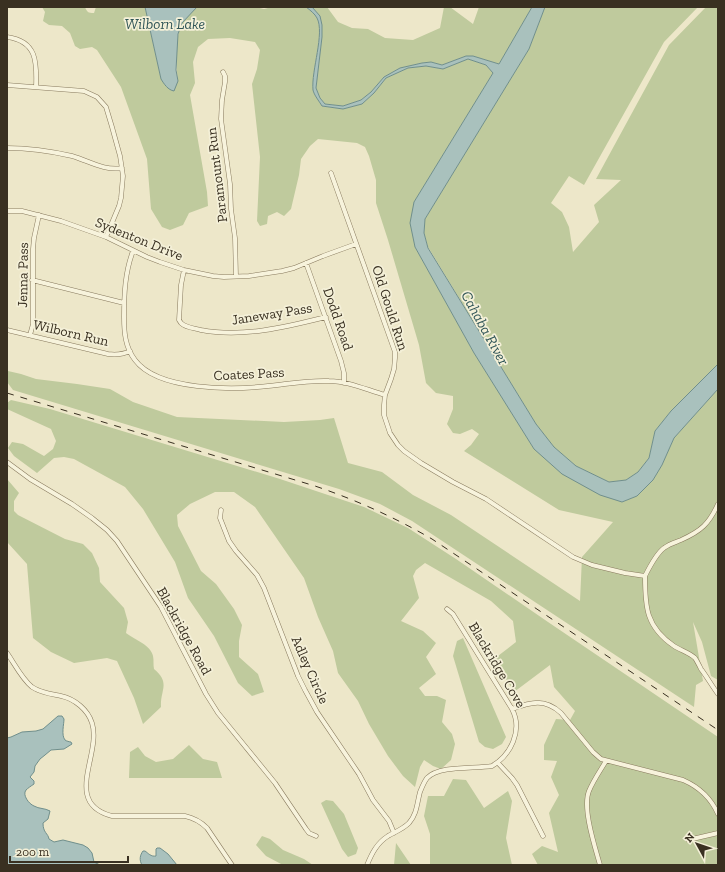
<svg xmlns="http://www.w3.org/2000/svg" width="725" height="872" font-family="'Zilla Slab',serif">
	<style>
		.green { fill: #bfca9d }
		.water { fill: #a9c1bd; stroke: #708f8c }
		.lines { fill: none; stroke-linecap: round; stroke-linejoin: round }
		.minor-casing { stroke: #887a5e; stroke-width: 5 }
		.minor { stroke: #f7f3dc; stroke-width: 4 }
		.rail { stroke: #393021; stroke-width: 1; stroke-dasharray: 7 7; stroke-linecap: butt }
		.labels { text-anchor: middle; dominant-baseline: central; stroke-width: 3.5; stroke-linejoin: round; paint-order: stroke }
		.street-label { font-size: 14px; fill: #393021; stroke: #f4f0d8 }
		.water-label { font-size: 15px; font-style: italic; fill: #315658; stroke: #f4f0d8 }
	</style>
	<rect width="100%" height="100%" fill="#ede7c9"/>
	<path class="green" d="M42 7H85C87 12 88 13 94 13L96 7H145L161 79 178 81C176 68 175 35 182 23 185 17 192 11 197 7H255L264 9 272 7H306C310 10 315 14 317 18 325 33 311 71 313 90 314 95 319 101 322 106L343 109 362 104 374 93 386 78 408 68 426 66 443 69 468 59 486 65 493 73 414 202 415 247 474 353 534 449 622 502 637 496 653 480 662 465 674 438 718 389V680L711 676 702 642 693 622 703 681 696 685 694 707 412 521 380 504 339 489 13 390 7 382V372L8 371 21 374 36 379 77 384 110 389 133 402 177 417 284 422 320 420 334 418 348 463 382 472 413 495 451 515 580 601 582 557 613 522 559 510 464 451 471 445 479 434 472 429 460 434 453 433 447 424 453 409V396L436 393 426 383 419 345 388 240 376 203V180L369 156 365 147 357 143 318 139 310 146 301 159 299 175 291 209 284 216 277 212 268 216 267 224 260 226 257 221 260 157 252 84 257 69 260 50 255 42 230 38 208 39 198 47 193 62 195 83 190 95 207 192 208 206 189 213 183 225 170 230 162 227 151 209 147 159 121 87 97 50 92 47 80 49 75 46 70 33 62 26 49 25 43 21 45 12Z
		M312 7H327L338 22 352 28 368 29 385 38 413 40 440 28 444 7H450L473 24 479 7H532L499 64 473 56H466L442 65 431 62 422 63 400 68 384 77 371 92 361 100 343 106 325 104 320 98 316 88 322 37V25Z
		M545 7H698L664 42 584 185 569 176 551 203 562 212 569 227 573 252 599 222 594 205 621 180 596 179 669 45 706 7H718V364L671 411 655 431 649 458 638 472 626 480 609 482 576 466 554 447 536 424 428 247 424 233 425 219 529 49Z
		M11 400 50 409 280 479 364 507 408 528 456 559 548 622 718 737V865H538L532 854 542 846 558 852 549 813 559 795 551 777 557 761 544 760V745L556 719 570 720 575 711 554 687 550 665 514 692 494 659 516 642 513 621 491 601 425 563 416 570 413 576 419 598 401 621 423 631 436 643 426 657 436 674 419 688 425 696H437L446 700 442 722 452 734 455 744 451 760 441 769 433 766 424 760 420 767 415 787 403 776 388 756 369 724 358 701 338 673 333 651 318 617 304 578 255 507 234 492H215L190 504 177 515 178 526 201 571 216 584 234 609 242 625 239 641V657L258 674 264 692 252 696 238 683 214 636 188 598 175 562 143 509 125 487 74 459 64 457 54 458 37 473 14 456 8 448 12 442 23 444 44 456 53 449 56 441 51 429 7 409V403Z
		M7 479 19 493 14 501V511L18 515 65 539 83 544 92 553 99 568 100 582 124 608 128 622 126 633C135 640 151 645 153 656 154 660 153 665 154 669 171 683 160 690 161 707L143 724 134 698 117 661 107 658 74 663 51 652 33 638 27 564 7 542Z
		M463 638 506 737 502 744 493 749 485 747 479 742 453 656 457 641Z
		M189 745 203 759 217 762 222 778H129L130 752 138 747 145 756 156 762 173 759Z
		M453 779 466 780 484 808 508 791 512 801 506 838 512 865H425L430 864V834L424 816 428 796H444Z
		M326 800 333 801 344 814 358 848 356 854 348 857 342 849 321 803Z
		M262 836 270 839 283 850 304 859 313 865H283L266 856 256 845Z
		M396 843 411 865H394Z"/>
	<path class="water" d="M145 7H197L182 23 178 34 176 70 178 81 174 91C168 90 164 84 161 79Z
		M306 7H312L320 16 322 25V37L316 88 320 98 325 104 343 106 361 100 371 92 384 77 400 68 422 63 431 62 442 65 466 56H473L499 64 532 7H545L529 49 425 219 424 233 428 248 536 424 554 447 576 466 609 482 626 480 638 472 649 458 655 431 671 411 718 364V389L674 438 662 465 653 480 637 496 622 502 600 495 562 474 534 449 474 353 415 247 410 223 414 202 493 73 486 65 468 59 443 69 426 66 408 68 386 78 374 93 362 104 343 109 322 106C319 101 314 95 313 90 311 71 325 33 317 18 315 14 310 10 306 7Z
		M58 716H62L64 719C64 724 61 735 65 740 66 741 70 742 71 742L72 744 64 749 51 750 45 755 40 759 35 766 34 772 30 777 34 781V784C31 786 28 788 26 790 22 795 29 804 34 806 39 809 45 808 50 811L48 819 43 823C43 833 48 833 49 839L54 842 63 840 83 845 88 848 92 853 94 862 100 865H7V738L11 737 22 732 36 731 43 729Z
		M157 848H160L168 854 177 865H142C139 860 140 855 143 851H145C148 853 151 857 156 856V849Z"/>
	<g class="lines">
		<g class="minor-casing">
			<path id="minor" d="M7 37C37 41 37 62 36 87
				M223 72 225 76V82L222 100 221 119 230 184 231 209 235 238 236 276
				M7 85 84 91 97 97 106 107 112 127 120 156 123 176 121 198 119 206 106 237
				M7 148C29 148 50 151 72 156 89 161 104 171 122 168
				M331 173 395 352V358L394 369 391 379 385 395 384 405V415L390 433 398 445 404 451 421 463 453 482 486 499 573 557 592 565 625 573 645 576C649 568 657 553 664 548 669 544 676 542 681 540 701 531 709 524 718 504
				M7 211H22L61 221 106 237 147 257 160 262 184 270 213 276 224 277 249 276 282 271 294 268 323 256 356 244
				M133 251C125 272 124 294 124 317 124 332 125 347 135 360 158 391 233 390 268 386 288 384 308 380 329 381 348 381 367 390 385 395
				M306 263 341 361 344 373V383
				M184 270 181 285 179 320 181 323C186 328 194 328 201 330 242 338 286 327 326 317
				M32 280 124 303
				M7 330 108 354C116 355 122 355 130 351
				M30 335 33 324V249L34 238 39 215
				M7 462 30 479 72 504 92 518 107 530 117 541 161 607 206 694 218 713 275 783 306 829 309 833 316 836
				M221 510 220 518 229 541 236 551 257 575 264 588 298 676 305 690 317 712 359 774 373 800 389 821 394 833
				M645 576C645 607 646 627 674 646 680 650 690 653 695 658 697 661 699 665 701 669 707 677 712 686 718 694
				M7 653C14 663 22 679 32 687 41 693 51 694 61 696 75 699 88 710 92 723 102 754 62 803 112 816H185C194 818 201 822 207 828L232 865
				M512 709C531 702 545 698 561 713L593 752 601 759 683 780C699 787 711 798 718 814
				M498 763 512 778 517 785 543 836
				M688 840 718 833
				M367 865C372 853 377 843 388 836 395 832 403 829 409 823 417 814 417 803 420 792 422 787 424 782 427 778 440 765 474 769 492 766 511 755 523 730 512 709L453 614 447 609
				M600 865C595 847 582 808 589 791 593 781 600 771 606 761"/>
		</g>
		<use href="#minor" class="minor"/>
		<path class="rail" d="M7 393 315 486C356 500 394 517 432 539L718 730"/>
	</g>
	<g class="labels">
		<g class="street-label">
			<text transform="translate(217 175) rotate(-97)">Paramount Run</text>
			<text transform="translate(139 239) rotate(22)">Sydenton Drive</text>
			<text transform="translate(23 275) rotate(-89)">Jenna Pass</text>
			<text transform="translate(390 308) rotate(72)">Old Gould Run</text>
			<text transform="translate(272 314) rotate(-9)">Janeway Pass</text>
			<text transform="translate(338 319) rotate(71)">Dodd Road</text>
			<text transform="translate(71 333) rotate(13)">Wilborn Run</text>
			<text transform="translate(249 374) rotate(-3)">Coates Pass</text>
			<text transform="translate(184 631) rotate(61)">Blackridge Road</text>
			<text transform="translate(497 665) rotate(59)">Blackridge Cove</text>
			<text transform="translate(310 670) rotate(66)">Adley Circle</text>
		</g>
		<g class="water-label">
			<text x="165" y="24">Wilborn Lake</text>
			<text transform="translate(485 328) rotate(61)">Cahaba River</text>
		</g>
	</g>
	<rect width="725" height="872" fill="none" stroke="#393021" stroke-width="16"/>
	<g transform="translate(697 844) rotate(310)" stroke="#f4f0d8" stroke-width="3" paint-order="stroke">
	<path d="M0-3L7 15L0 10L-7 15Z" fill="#393021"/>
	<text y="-6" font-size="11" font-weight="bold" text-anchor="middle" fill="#393021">N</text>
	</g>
	<path d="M10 856v6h118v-6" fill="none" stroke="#393021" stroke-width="2"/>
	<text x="16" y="856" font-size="12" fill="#393021" stroke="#f4f0d8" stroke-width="3" paint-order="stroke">200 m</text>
</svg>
